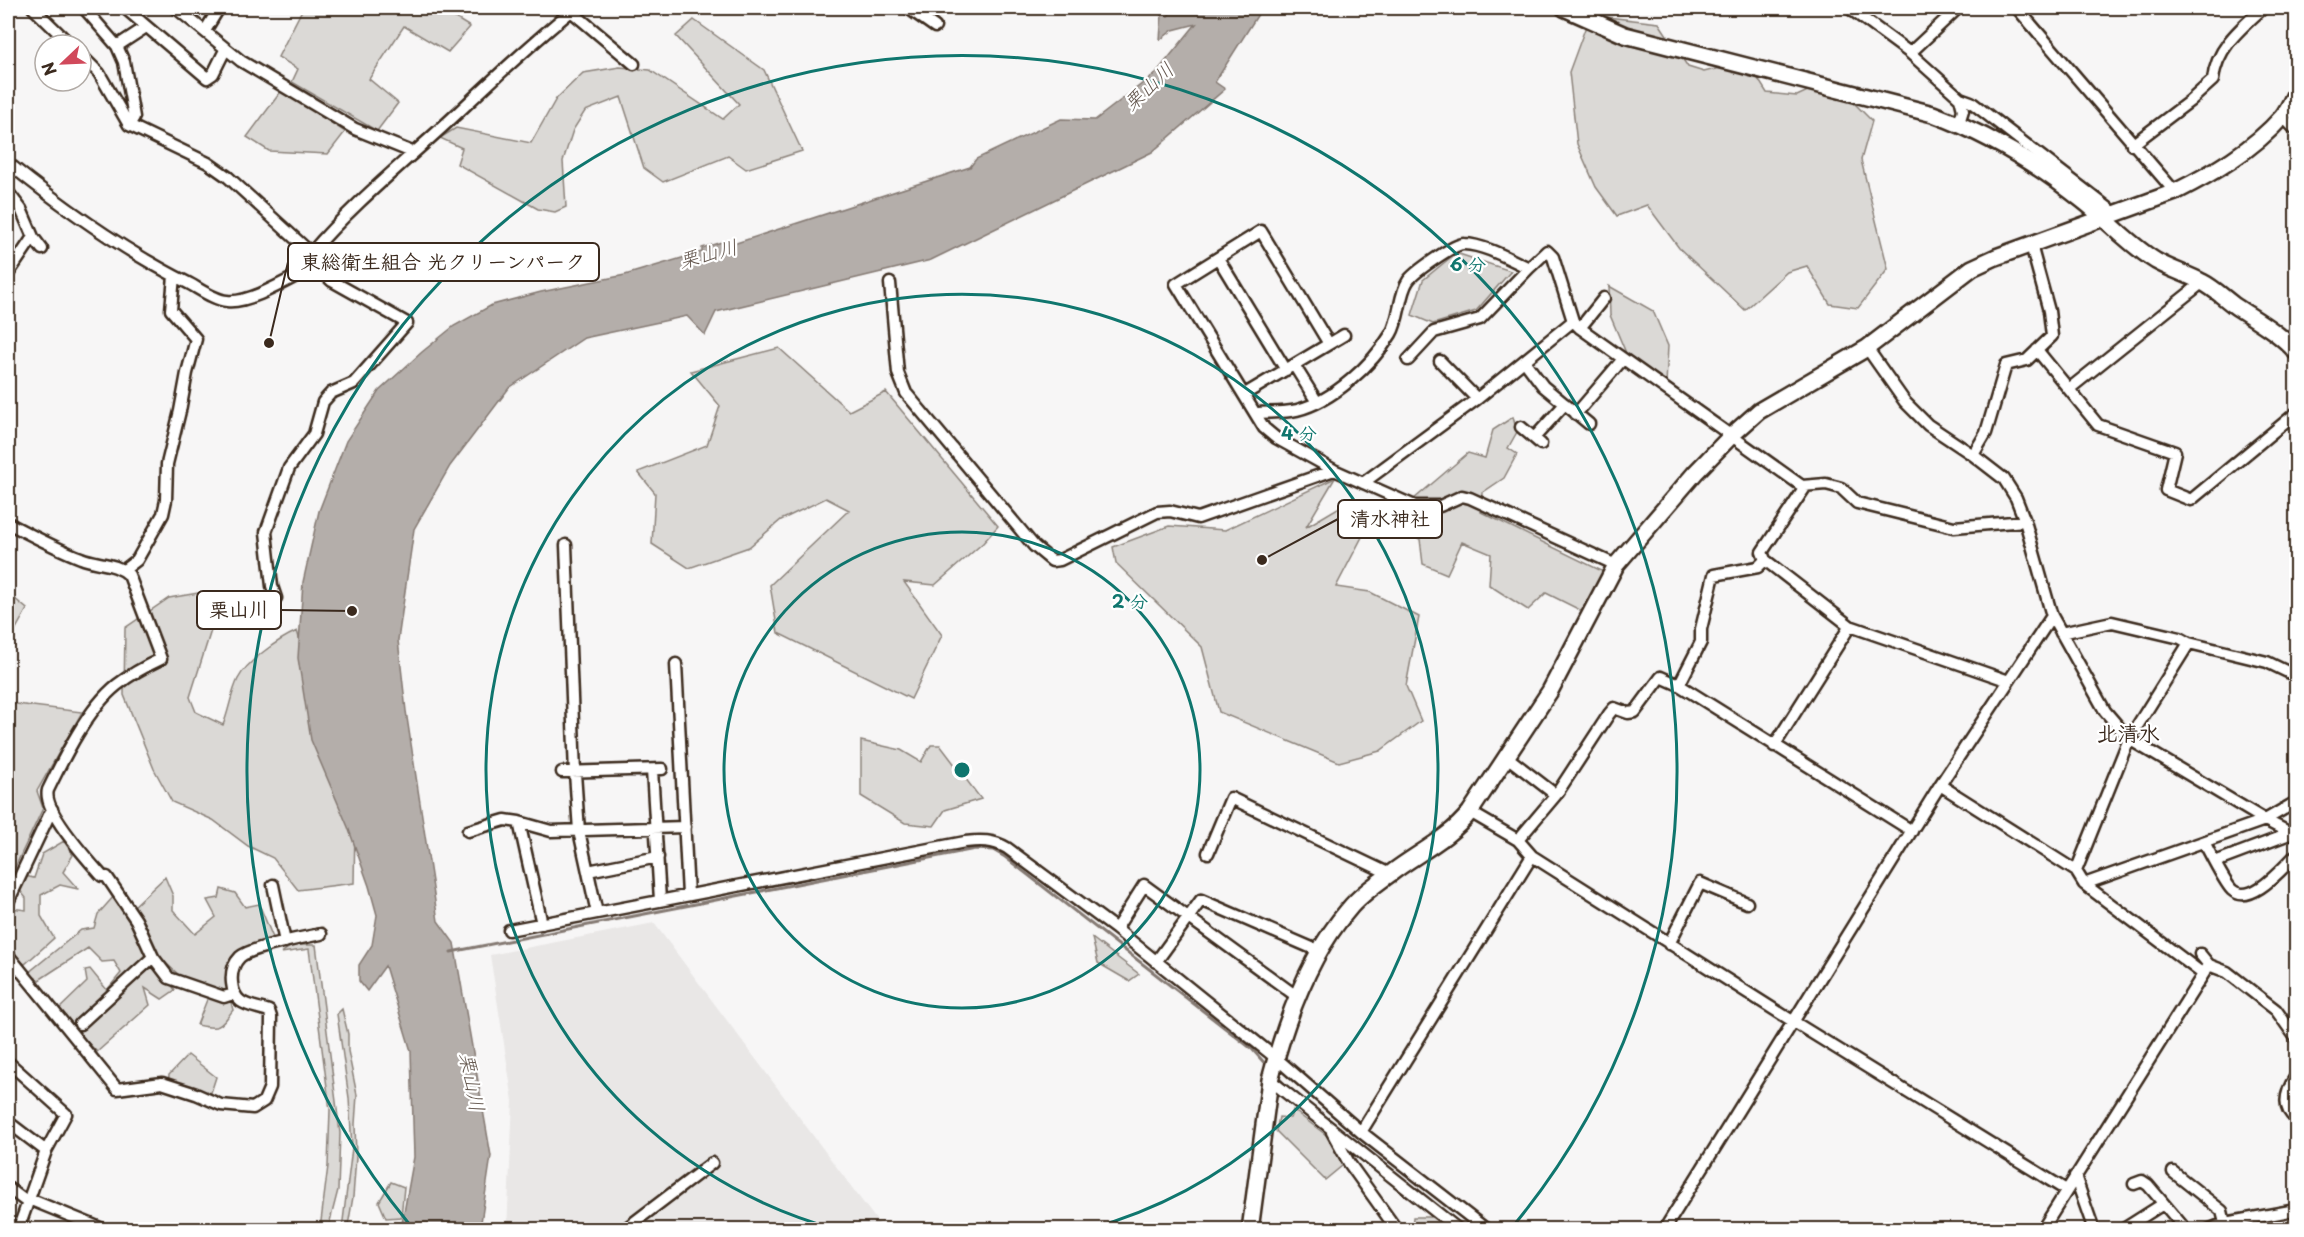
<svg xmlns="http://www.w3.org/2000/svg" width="2304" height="1237" font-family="'Playpen Sans','Klee One',sans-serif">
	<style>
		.built { fill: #e9e7e6 }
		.green { fill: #dbd9d6; stroke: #8b827a; stroke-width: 1.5 }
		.water { fill: #b4aeaa; stroke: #847972; stroke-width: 1.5 }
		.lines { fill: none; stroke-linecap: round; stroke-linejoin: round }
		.stream { stroke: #847972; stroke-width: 3 }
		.street-casing { stroke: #3b2a1e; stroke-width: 15 }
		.secondary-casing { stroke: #3b2a1e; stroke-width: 20 }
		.street { stroke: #fff; stroke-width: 10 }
		.secondary { stroke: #fff; stroke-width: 15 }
		.ring { fill: none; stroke: #0f766e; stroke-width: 3 }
		.labels { text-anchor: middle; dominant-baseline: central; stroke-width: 4.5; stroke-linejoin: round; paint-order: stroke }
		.water-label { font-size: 20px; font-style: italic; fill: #65584f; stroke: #fff }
		.quarter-label { font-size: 21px; font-weight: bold; fill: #3b2a1e; stroke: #fff }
		.centre { fill: #0f766e; stroke: #fff; stroke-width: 3 }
		.ring-label { font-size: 18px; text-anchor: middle; font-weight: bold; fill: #0f766e; stroke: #fff; stroke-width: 4.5; stroke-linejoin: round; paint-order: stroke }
		.leader { fill: none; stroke: #3b2a1e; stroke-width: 2 }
		.callout-dot { fill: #3b2a1e; stroke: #fff; stroke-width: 2 }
		.callout { fill: #fff; stroke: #3b2a1e; stroke-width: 2 }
		.callout-label { font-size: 20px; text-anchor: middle; font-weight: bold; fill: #3b2a1e }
	</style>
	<rect width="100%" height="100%" fill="#f7f6f6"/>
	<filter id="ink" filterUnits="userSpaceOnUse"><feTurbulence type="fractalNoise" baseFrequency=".0167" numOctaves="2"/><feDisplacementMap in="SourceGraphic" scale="12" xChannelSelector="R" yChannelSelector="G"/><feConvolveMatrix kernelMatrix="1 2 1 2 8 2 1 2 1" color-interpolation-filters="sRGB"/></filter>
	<g filter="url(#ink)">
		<path class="built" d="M654 923 883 1229H507L513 1101 490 955Z"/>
		<path class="green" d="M303 8H439L470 27 448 52 404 26 369 79 398 103 377 131 292 82 298 69 278 57Z
			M1590 15 1659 23 1688 67 1704 72 1747 61 1767 93 1797 96 1831 80 1872 121 1861 160 1888 269 1858 308 1830 304 1807 266 1787 272 1745 310 1679 248 1647 205 1617 216 1596 187 1577 144 1569 72Z
			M694 20 764 70 802 151 746 169 728 156 663 182 644 168 621 97 585 111 573 130 563 161 566 207 555 212 538 209 457 164 462 148 440 138 456 128 531 143 556 99 583 73 620 67 650 70 723 119 739 104 676 36Z
			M282 90 345 132 328 154 269 151 247 137Z
			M1456 253 1511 271 1476 311 1433 324 1412 315 1423 280Z
			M1609 286 1653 311 1668 346 1666 384 1626 353 1610 315Z
			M779 348 849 411 886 392 998 526 983 543 935 585 904 582 942 635 911 699 778 633 770 585 849 510 826 498 781 520 749 547 689 568 652 544 655 493 638 472 707 445 720 406 691 371Z
			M1513 417 1517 432 1508 448 1517 454 1504 478 1482 493 1481 512 1606 573 1584 612 1546 593 1528 610 1489 585 1491 554 1462 542 1447 574 1423 564 1420 539 1378 524 1390 499H1414L1468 453 1485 458 1493 430Z
			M1335 478 1306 527 1353 499 1374 514 1336 587 1370 592 1419 617 1406 686 1421 721 1380 751 1339 762 1219 712 1202 647 1116 563 1113 547 1169 526 1225 530Z
			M204 592 219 605 190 697 196 712 223 725C229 711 231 693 238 679 247 661 279 639 297 631L355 826 354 883 298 890 273 858 248 846 213 820 172 802 154 769 124 695 125 628 169 598Z
			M8 593 27 609 8 643Z
			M8 703 82 712 37 791 43 808 8 882Z
			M861 741 901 750 921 762 931 745H940L981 799 945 810 934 826 905 823 861 796Z
			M64 841 73 855 63 872 78 889 60 885 41 895V916L54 938 25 964 8 952V917L11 908 26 910V898L18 888 25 876 34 878 42 854Z
			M165 877 173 896V910L195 934 216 917 207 900 219 898 221 889 235 893 245 907 259 904 273 938 234 958 227 992 189 984 158 956 145 923 132 908Z
			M115 895 175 990 162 999 145 988 150 1005 97 1052 57 1011 87 982 85 970 90 969 107 990 121 973 114 961 102 962 88 948 39 980 28 973 81 930 94 928 98 914Z
			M1092 938 1139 974 1129 981 1098 963Z
			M293 945H316L340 1133 338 1190 328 1229H320L328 1166 330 1110 309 949 281 953Z
			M208 997 231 1002 233 1010C220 1028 219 1030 197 1025Z
			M342 1009 348 1034V1051L357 1095 355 1124 356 1157 353 1197 348 1226 345 1230 342 1229 352 1148 349 1098 337 1014Z
			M188 1055 216 1077 207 1105 167 1090 169 1075Z
			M1293 1110 1354 1156 1325 1180 1276 1131 1279 1117 1290 1118Z
			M391 1182 404 1187 401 1217 386 1218 379 1202Z
			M1413 1217H1433L1452 1229 1412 1230Z"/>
		<path class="water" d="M1174 8H1262L1215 82 1225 89 1152 152 931 260 716 312 705 335 687 316 584 338 509 388 450 466 414 529 398 640 406 711 438 921 454 943 491 1156 480 1229H401L414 1157 411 1051 385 966 367 991 359 981V965L372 945 377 915 369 886 348 827 311 740 298 658 303 582 319 511 346 441 379 391 422 352 454 326 492 305 541 292 625 275 702 252V248L725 241 727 246 970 167 976 159 1061 119 1095 120 1156 73 1196 24 1173 30 1160 40 1162 13 1168 16Z"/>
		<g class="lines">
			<path class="stream" d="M451 952 975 849 993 850 1005 857 1252 1049 1268 1067
				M1277 1076 1289 1089"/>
			<g class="street-casing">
				<path id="street" d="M33 8 71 45
					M84 8 117 46 124 62 134 117 129 125
					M127 8 126 9 207 78 213 74 225 50
					M176 8 241 61 355 129 412 152
					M908 8 935 27
					M1849 8 1910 53 1960 98 1971 102 2116 214
					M2017 8 2175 192
					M571 11 634 64
					M205 31 219 8
					M117 46 146 27
					M1910 53 1958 8
					M81 55 99 73 129 125 208 163 228 177 311 253 316 266 332 281 407 323 354 383 331 393 323 402 314 434 289 468 266 532 272 586 276 598
					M2282 116 2296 130
					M1959 123 1963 110 1960 98
					M2132 145 2190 101 2213 80C2216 48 2241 28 2263 8
					M8 163C65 209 124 251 190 284 201 290 215 300 227 301 251 304 294 276 316 266
					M8 192 21 209 33 237 42 249
					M311 253C358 198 414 155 466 105 502 71 537 39 575 8
					M1218 258 1286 370
					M8 274 33 237
					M890 283 898 373 906 393 1034 546 1052 561 1060 560 1157 512 1170 511 1198 518 1334 470
					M1580 328 1604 298
					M1329 344 1261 231 1176 284 1264 428 1276 438 1334 470 1415 506H1440L1462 496 1470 498 1616 565
					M1867 348 1905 402 1928 425 1973 455 2004 479 2016 498 2025 521 2052 616 2105 711 2129 739 2265 820 2296 836
					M2037 350 2098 425 2175 452 2166 490 2191 500 2296 413
					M1408 360 1434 332 1480 319 1529 268 1547 251 1553 257 1573 321 1580 328 1802 486 1826 484 1841 488 1857 503 1954 527 2025 521
					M1440 361 1477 399
					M1525 362 1543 386 1589 424
					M1294 365 1317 402
					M2069 389 2203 282
					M1245 394 1344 335
					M1256 413C1269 412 1284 413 1297 410 1333 401 1372 365 1391 334 1400 319 1399 294 1408 281 1413 273 1455 243 1464 244 1486 245 1509 259 1529 268
					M1576 414 1623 359
					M1521 427 1541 444
					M1534 438 1565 404
					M1973 455 1986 433 2006 365 2027 360 2052 336 2049 311 2031 245
					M1363 483 1477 399 1573 321
					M8 523C31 535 55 548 81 558 98 565 115 562 129 575L161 659C146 666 131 674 117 685 88 708 64 757 48 790 42 810 88 860 102 876
					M566 545 575 773 579 831 597 913
					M124 570 137 560 163 514 166 500 167 464 180 411 187 373 196 339 171 310 174 276
					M1850 626 2009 681
					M2061 633 2112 622 2180 638 2189 643 2267 662 2296 676
					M676 664 688 895
					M1679 685 1701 642V629L1714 575 1758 567 1765 560
					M1774 746 1850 626 1765 560 1762 552 1806 486
					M1507 757 1556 795
					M652 770 660 900
					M562 772 662 769
					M1940 785 2076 871 2084 884 2203 974
					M1470 812 1518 840 1532 856 1794 1022 2066 1190
					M519 822 542 924
					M468 831 505 820 519 822 551 831 685 827
					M1518 840 1556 795 1609 714 1614 708 1628 713 1635 712 1661 677 1679 685 1912 831
					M2204 842C2210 853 2224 882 2232 890 2251 907 2283 867 2296 855
					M1208 853 1231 798 1390 874
					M2215 862 2292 833
					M588 871 658 857
					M2076 871 2129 739 2189 643
					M107 877 136 920 153 957 169 978 224 997 233 994
					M2084 884 2265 820 2296 802
					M273 885 285 942
					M8 902 52 809
					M1116 929 1144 885 1299 998
					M509 930 965 842C981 840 993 840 1007 848L1116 929 1276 1058 1361 1132 1487 1230
					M1669 944 1700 883 1747 903
					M2200 954 2209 965 2227 972 2276 1010 2296 1038
					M8 955 117 1089 162 1083 196 1094 221 1105 253 1108 264 1101 270 1087 271 1017 269 1011C250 1005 234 1006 232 983 231 974 233 964 240 957 250 948 305 937 321 934
					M1156 962 1201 900 1319 951
					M80 1024 153 957
					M8 1062 66 1114 46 1151 18 1230
					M2296 1076C2286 1091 2281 1107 2296 1119
					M1270 1080 1459 1230
					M8 1122 46 1151
					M1332 1132 1349 1163 1397 1230
					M1361 1132 1532 856
					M2173 1172 2222 1211 2225 1223
					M2075 1176 2094 1230
					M2134 1184 2142 1181 2148 1185 2186 1230
					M8 1188 28 1203
					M29 1199 105 1230
					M624 1230 712 1163
					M1664 1230 1940 785 2052 616
					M2042 1230 2209 965
					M2122 1230 2163 1204
					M2208 1230 2225 1223 2296 1210"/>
			</g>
			<g class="secondary-casing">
				<path id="secondary" d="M1564 8 1625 35 1933 114C1988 134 2037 164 2082 200 2108 220 2128 244 2156 261 2170 269 2187 274 2202 282 2214 288 2224 298 2235 306 2256 320 2280 333 2296 352
					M1250 1230 1270 1080C1285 1023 1310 954 1348 910 1359 896 1376 884 1390 874 1417 853 1449 839 1470 812L1550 691 1616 565 1695 473 1732 435 1759 411 1867 348 1972 268 1996 257 2175 192C2213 173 2253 150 2282 117 2288 110 2292 100 2296 92"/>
			</g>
			<use href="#street" class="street"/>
			<use href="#secondary" class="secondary"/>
		</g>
	</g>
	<g class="ring">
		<circle cx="962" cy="770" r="238"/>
		<path d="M835 1229A476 476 0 1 1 1089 1229"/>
		<path d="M410 1225A715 715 0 1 1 1514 1225"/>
	</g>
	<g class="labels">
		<g class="water-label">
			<text transform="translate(1148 86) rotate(-43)">栗山川</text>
			<text transform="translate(708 253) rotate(-15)">栗山川</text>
			<text transform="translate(473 1082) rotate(79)">栗山川</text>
		</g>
		<g class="quarter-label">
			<text x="2128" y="732">北清水</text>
		</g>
	</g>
	<circle cx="962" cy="770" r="9" class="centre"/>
	<g class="ring-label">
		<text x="1468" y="271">6 分</text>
		<text x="1299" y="440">4 分</text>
		<text x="1130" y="608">2 分</text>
	</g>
	<path class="leader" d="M269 343L288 262M1262 560L1338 519M352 611L281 610"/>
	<g class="callout-dot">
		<circle cx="269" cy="343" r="6"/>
		<circle cx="1262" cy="560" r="6"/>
		<circle cx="352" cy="611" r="6"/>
	</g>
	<g class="callout">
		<rect x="288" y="243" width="311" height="38" rx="6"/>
		<rect x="1338" y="500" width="104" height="38" rx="6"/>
		<rect x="197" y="591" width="84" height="38" rx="6"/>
	</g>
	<g class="callout-label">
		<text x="443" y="269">東総衛生組合 光クリーンパーク</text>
		<text x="1390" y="526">清水神社</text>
		<text x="239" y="617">栗山川</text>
	</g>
	<rect width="2304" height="1237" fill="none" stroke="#fff" stroke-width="30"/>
	<rect x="15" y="15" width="2274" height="1207" fill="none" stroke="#3b2a1e" stroke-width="2" filter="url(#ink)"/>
	<g transform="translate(63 63) rotate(247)"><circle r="28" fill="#ffffff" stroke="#b1aaa5" stroke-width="1.5"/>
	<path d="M0-4.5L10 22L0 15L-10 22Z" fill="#d1495b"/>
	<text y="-9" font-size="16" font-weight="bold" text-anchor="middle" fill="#3b2a1e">N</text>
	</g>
</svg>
